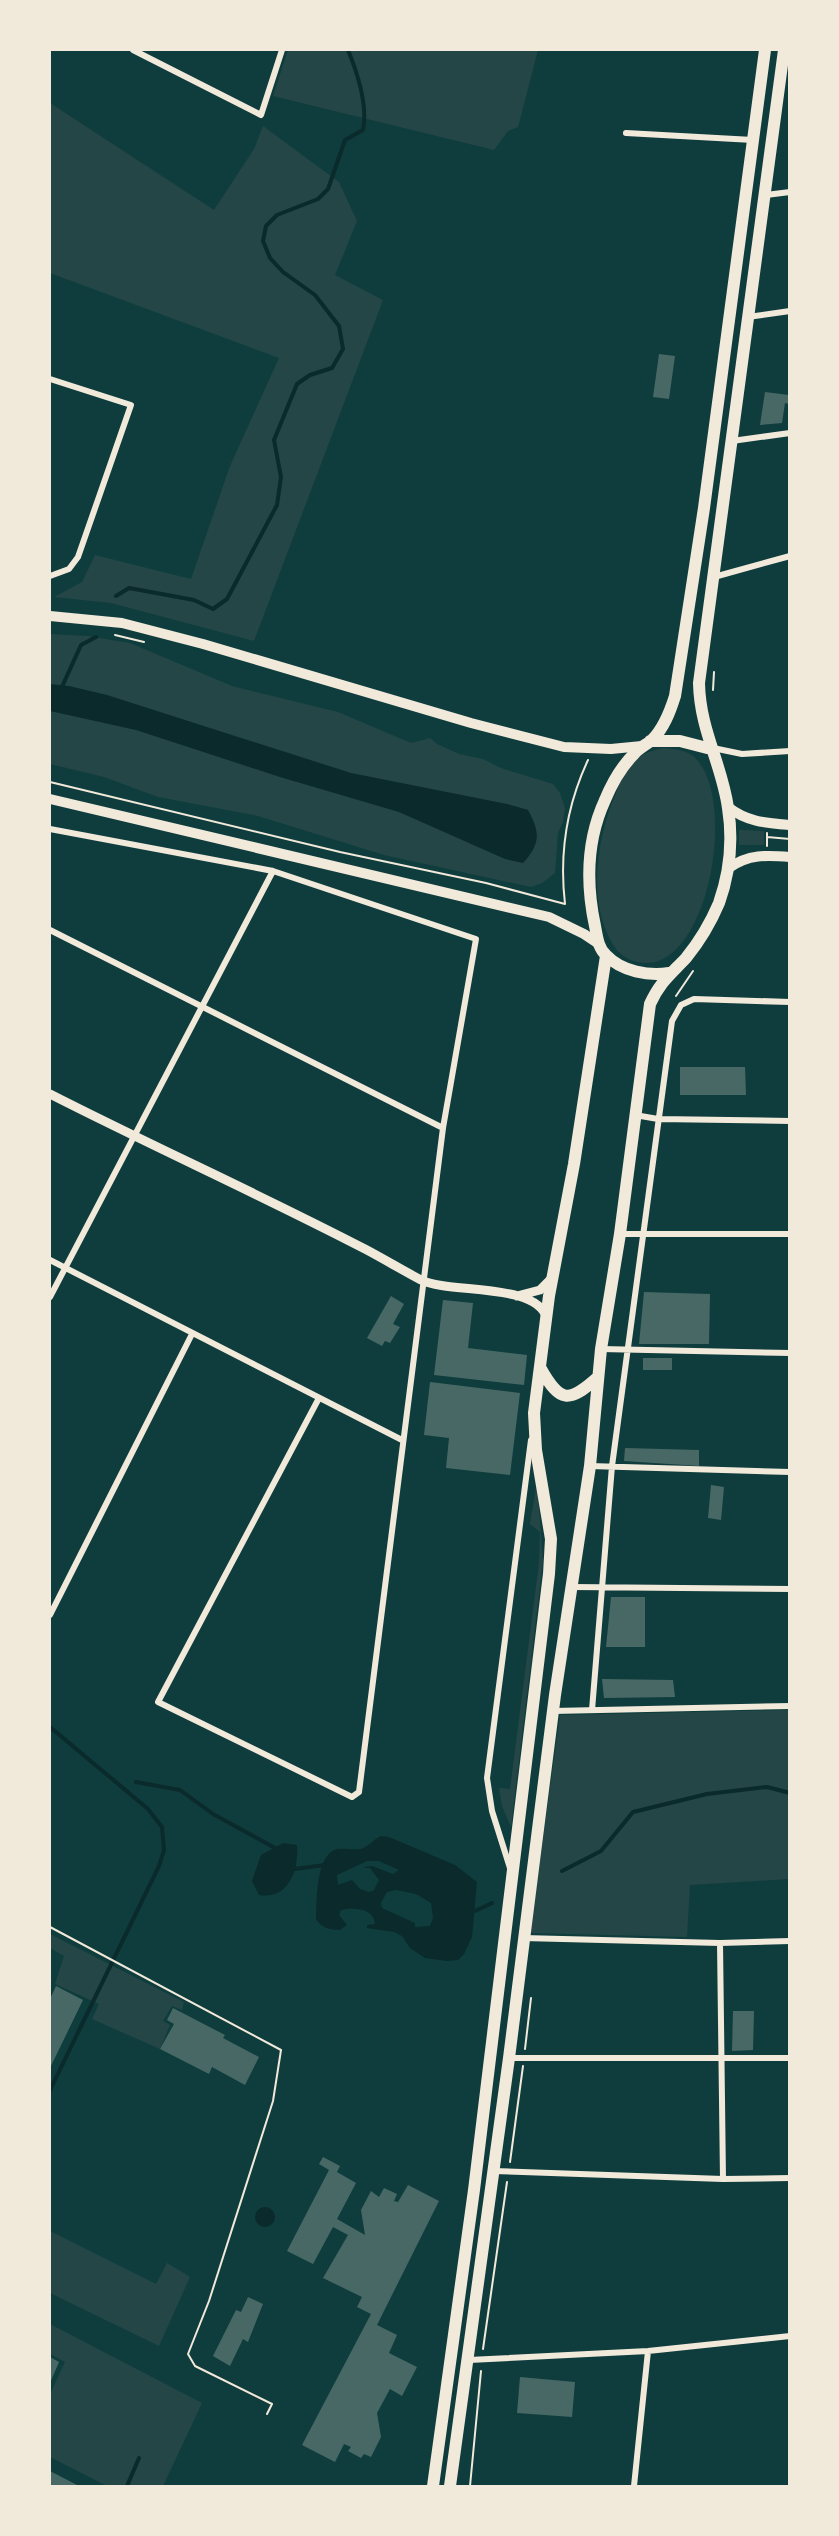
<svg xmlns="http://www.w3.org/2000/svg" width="839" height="2536" font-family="'Work Sans',sans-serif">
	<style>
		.green { fill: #244646 }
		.water { fill: #0a2a2b; fill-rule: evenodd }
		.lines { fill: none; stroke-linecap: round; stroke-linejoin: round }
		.stream { stroke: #0a2a2b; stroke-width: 4 }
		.building { fill: #486865 }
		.path { stroke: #f1e9da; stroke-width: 2 }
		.minor { stroke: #f1e9da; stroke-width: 6 }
		.tertiary { stroke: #f1e9da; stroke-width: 9 }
		.secondary { stroke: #f1e9da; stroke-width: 10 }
		.primary { stroke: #f1e9da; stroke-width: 12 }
	</style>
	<rect width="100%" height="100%" fill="#0f3d3e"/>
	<path class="green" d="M288 50H538L518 127 508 131 494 150 273 96Z
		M50 103 214 210 254 149 263 126 339 182 357 221 335 275 383 300 254 641 111 603 54 597 82 582 95 555 191 579 230 466 279 358 50 273Z
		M50 634 87 636 130 643 232 686 338 712 411 743 430 738 437 744 459 754 483 759 501 768 553 784 560 793 565 808 563 822 558 833 555 873 542 883 531 887 384 855 258 816 158 797 104 777 50 764Z
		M663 748C673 749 684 749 693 756 740 795 708 979 637 962 625 959 618 953 612 943 587 899 597 838 616 793 621 780 629 764 641 756 647 752 655 750 663 748Z
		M739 830 764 831V845H739Z
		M537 1481 543 1561 511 1827 502 1806 499 1788 510 1789 539 1563 540 1532 530 1524Z
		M789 1710V1879L690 1885 687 1937 530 1933 560 1715Z
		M50 1934 184 2002 182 2010 172 2006 163 2021 170 2025 160 2049 92 2019 99 2004 55 1984 64 1956 50 1948Z
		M50 2231 156 2284 167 2263 190 2277 159 2346 50 2293Z
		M50 2324 202 2403 163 2486H107L50 2457V2394L65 2362 50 2354Z"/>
	<path class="water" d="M50 684 69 686 107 695 351 773 507 804 528 810C540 832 541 843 523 863L505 859 399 812 280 777 136 730 50 711Z
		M381 1836 389 1837 455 1865 477 1882 472 1937 464 1954 458 1960 447 1961 425 1958 410 1948 402 1936 394 1932 367 1928V1925L375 1924C374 1908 354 1907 341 1910L339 1915 347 1925 340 1930C331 1930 321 1928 316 1919 317 1901 315 1855 337 1849 344 1848 353 1850 361 1849 368 1847 374 1839 381 1836ZM367 1861H379L399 1870 393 1874 372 1866 365 1867 364 1868H370L379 1880 374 1890 369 1892 360 1889 352 1880 338 1885 337 1875ZM396 1890 416 1894 431 1903 433 1918 430 1926 415 1927V1923L382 1908 381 1903 387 1892Z
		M283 1843 297 1845C299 1869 289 1900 259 1895L252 1881 261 1855Z
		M255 2217a10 10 0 1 1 20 0a10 10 0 1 1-20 0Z"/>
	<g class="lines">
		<path class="stream" d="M116 596 129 588 194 600 213 609 227 599 277 505 281 477 274 440 297 384 310 375 332 368 343 349 339 326 315 295 283 272 270 258 263 241 266 226 277 215 318 199 328 189 345 140 363 130C368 105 357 72 348 50
			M61 689 81 645 96 637
			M50 1727 148 1809 162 1827 164 1850 159 1866 50 2090
			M136 1782 180 1790 213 1814 275 1848
			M293 1864 295 1869 325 1865
			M562 1871 601 1851 633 1812 707 1794 767 1787 790 1793
			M471 1909 475 1911 492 1903
			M127 2486 139 2458"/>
	</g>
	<path class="building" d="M659 354 675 356 669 399 653 397Z
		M765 392 789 395V404L785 403 782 423 760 425Z
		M680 1067H745L746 1095H680Z
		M644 1292 710 1294 709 1344H639Z
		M391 1296 404 1304 393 1324 400 1327 390 1343 385 1341 382 1346 367 1338Z
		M443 1300 473 1303 468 1348 527 1355 524 1385 434 1375Z
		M643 1358H672V1370H643Z
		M430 1382 520 1393 510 1475 446 1468 449 1438 424 1435Z
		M625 1448 699 1450V1466L624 1461Z
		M711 1485 724 1487 721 1520 708 1518Z
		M611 1597H645V1647H606Z
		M602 1679 673 1680 675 1697 604 1698Z
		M56 1986 83 2000 50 2068V1999Z
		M173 2008 225 2035 223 2038 259 2057 245 2085 212 2067 209 2074 160 2049 174 2024 167 2020Z
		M733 2011H754L753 2050 732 2051Z
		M323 2157 340 2166 337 2172 356 2183 337 2219 365 2235 361 2210 371 2191 379 2197 384 2188 397 2194 394 2201 398 2202 408 2185 439 2201 377 2325 397 2335 389 2353 417 2367 402 2396 390 2389 377 2413 381 2437 371 2457 364 2454 361 2458 348 2451 351 2447 344 2444 335 2462 302 2445 371 2314 357 2307 362 2297 323 2278 348 2235 333 2227 313 2264 287 2251 329 2170 319 2164Z
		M248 2297 263 2304 248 2342 243 2339 230 2366 213 2356 236 2310 241 2312Z
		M50 2357 59 2362 50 2383Z
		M520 2377 575 2382 572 2417 517 2413Z
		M50 2471 79 2486H50Z"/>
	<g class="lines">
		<path class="path" d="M115 635 144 642
			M713 690 714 672
			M50 782 340 852 486 883 565 904C559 853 566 807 588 760
			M767 837 790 839
			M767 846V833
			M676 996 693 971
			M50 1927 281 2050 273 2101 209 2301 188 2354 195 2366 272 2404 267 2414
			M525 2049 531 1998
			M510 2162 523 2066
			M483 2349 507 2182
			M470 2486 481 2371"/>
		<path class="minor" d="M133 50 261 115 282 50
			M626 133 753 140
			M766 195 790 192
			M748 317 790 311
			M50 379 131 405 78 557 69 569 50 576
			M732 441 790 433
			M714 577 790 556
			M713 748 742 754 790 751
			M50 829 273 871 476 939 443 1128 359 1792 352 1797 158 1702 319 1398
			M50 930 443 1128
			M635 1115 658 1119 790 1121
			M620 1234H790
			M50 1260 402 1440
			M50 1297 273 871
			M601 1349 790 1353
			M590 1466 790 1472
			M572 1587 790 1589
			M50 1615 192 1334
			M592 1710 612 1466 672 1021 681 1005 694 999 790 1002
			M553 1711 790 1706
			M510 1868 492 1811 487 1778 531 1440
			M523 1938 720 1943 790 1941
			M720 1943 723 2179
			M509 2058H790
			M493 2171 723 2179 790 2178
			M469 2360 648 2351 790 2336
			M634 2486 648 2351"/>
		<path class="tertiary" d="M50 1094C154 1147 261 1195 365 1249 384 1259 402 1270 421 1280 450 1294 538 1282 547 1319
			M517 1296 540 1290 551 1279"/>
		<path class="secondary" d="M50 616 122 623 203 644 471 723 564 747 611 749 642 746
			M50 799 549 917 584 934 599 944
			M728 807C747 822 766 823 790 825
			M729 868C748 854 767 855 790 857"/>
		<path class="primary" d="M650 741H680L711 749
			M669 973C649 976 622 972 606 955 598 948 597 936 595 926 586 884 587 839 605 800 612 783 621 767 634 754 639 748 646 745 652 740 664 728 670 712 675 696L704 508 765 50
			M541 1369C560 1403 569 1403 597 1378
			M433 2486 474 2190 549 1574 551 1539 536 1450 534 1413 549 1296 574 1164 606 956
			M450 2486 509 2058 555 1695 590 1466 601 1349 620 1234 650 1004C660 982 670 975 686 958 699 942 711 922 719 903 730 872 733 840 728 808 722 764 700 731 699 683L784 50"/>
	</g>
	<rect width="839" height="2536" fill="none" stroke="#f1e9da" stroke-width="102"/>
</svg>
